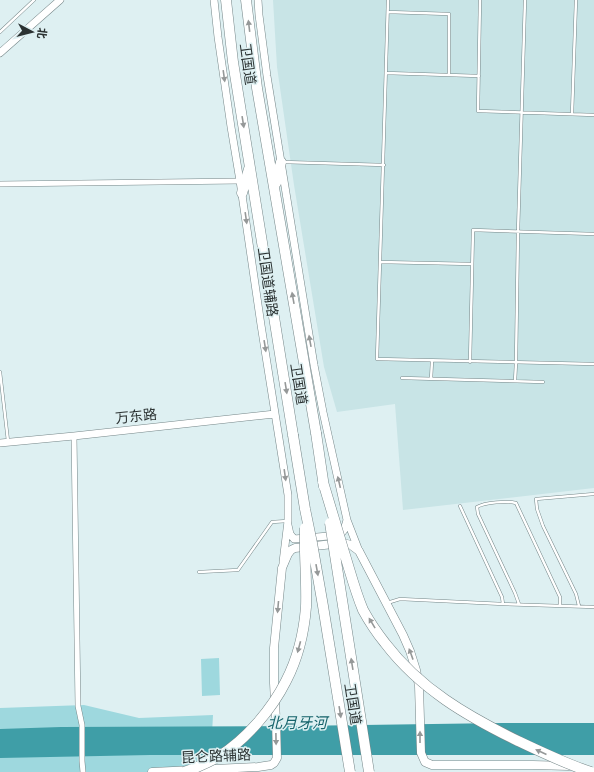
<svg xmlns="http://www.w3.org/2000/svg" width="594" height="772" font-family="'IBM Plex Sans','Noto Sans SC',sans-serif">
	<style>
		.built { fill: #c8e4e6 }
		.green { fill: #9ed8de }
		.water { fill: #3f9ea7 }
		.lines { fill: none; stroke-linecap: round; stroke-linejoin: round }
		.lane-casing { stroke: #758688; stroke-width: 3.5 }
		.street-casing { stroke: #758688; stroke-width: 6 }
		.secondary-casing { stroke: #758688; stroke-width: 8 }
		.primary-casing { stroke: #758688; stroke-width: 9 }
		.highway-casing { stroke: #758688; stroke-width: 11 }
		.lane { stroke: #fff; stroke-width: 2.5 }
		.street { stroke: #fff; stroke-width: 5 }
		.secondary { stroke: #fff; stroke-width: 7 }
		.primary { stroke: #fff; stroke-width: 8 }
		.highway { stroke: #fff; stroke-width: 10 }
		.highway-bridge-casing { stroke: #758688; stroke-width: 11; stroke-linecap: butt }
		.highway-bridge { stroke: #fff; stroke-width: 10 }
		.oneway { fill: #959898 }
		.labels { text-anchor: middle; dominant-baseline: central; stroke-width: 3; stroke-linejoin: round; paint-order: stroke }
		.street-label { font-size: 14px; fill: #2b3232; stroke: #def0f2 }
		.water-label { font-size: 15px; font-style: italic; fill: #15626a; stroke: #def0f2 }
	</style>
	<rect width="100%" height="100%" fill="#def0f2"/>
	<path class="built" d="M273 0H594V488L403 510 395 404 337 412 324 367 294 185 277 67Z"/>
	<path class="green" d="M219 658 220 695 202 696 201 659Z
		M84 705 139 718 213 715 210 772H0V708Z"/>
	<path class="water" d="M502 723H594V755H150L0 758V729L61 727 293 726Z"/>
	<g class="lines">
		<g class="lane-casing">
			<path id="lane" d="M388 0C385 120 380 239 377 359L594 364
				M480 0 478 111 594 115
				M388 12 449 14V75
				M0 32 34 0
				M386 73 479 76
				M572 114 576 0
				M283 162 384 165
				M380 262 472 264
				M470 362 473 230 594 234
				M0 372 8 441
				M402 378 543 382
				M431 379 432 361
				M515 381 516 363 518 232 525 0
				M460 506 502 597 503 604
				M199 572 238 570 272 522 287 521
				M387 603 400 599 503 604 594 607
				M519 604 515 593 478 514 477 507C485 502 507 501 516 503L560 597V606
				M579 606 576 594 543 526 537 509 536 499 594 494"/>
		</g>
		<g class="street-casing">
			<path id="street" d="M0 184 240 181
				M74 436 78 706 82 725V761L83 772"/>
		</g>
		<g class="secondary-casing">
			<path id="secondary" d="M214 0 218 37 231 127 240 181 261 325 288 495V521L283 562
				M258 0 259 15 267 76 314 365 323 412 347 520 359 551
				M0 53 60 0
				M0 443 74 436 275 414
				M288 525 290 534 294 539 340 535 344 530 347 520"/>
		</g>
		<g class="primary-casing">
			<path id="primary" d="M152 772 258 767 271 765 274 763 277 758 276 721 274 683V648L282 568 288 554 291 550 295 548 343 543 351 545 359 551 403 635 410 651 416 670 419 686 421 753 425 762 432 765H533L569 766"/>
		</g>
		<g class="highway-casing">
			<path id="highway" d="M226 0 233 62 293 435
				M246 0 257 88 316 433
				M276 183 281 162
				M242 193 249 169"/>
		</g>
		<use href="#lane" class="lane"/>
		<use href="#street" class="street"/>
		<use href="#secondary" class="secondary"/>
		<use href="#primary" class="primary"/>
		<use href="#highway" class="highway"/>
		<g class="highway-bridge-casing">
			<path id="highway-bridge" d="M316 433 324 487
				M293 435 305 509 312 543 323 606 350 772
				M323 482C330 505 337 529 344 552 350 571 355 591 363 610 369 621 377 633 385 643 420 689 467 716 518 741 541 752 566 764 591 772
				M330 523 369 772
				M184 772C196 768 207 763 218 757 246 740 272 709 286 681 298 658 304 632 306 607 307 581 304 554 305 528"/>
		</g>
		<use href="#highway-bridge" class="highway-bridge"/>
	</g>
	<defs><path id="oneway-solid" d="M-6-.8H1V-3.2L6.5 0L1 3.2V.8H-6Z"/></defs>
	<g class="oneway">
		<use href="#oneway-solid" transform="translate(249 26) rotate(-97)"/>
		<use href="#oneway-solid" transform="translate(224 76) rotate(82)"/>
		<use href="#oneway-solid" transform="translate(243 122) rotate(81)"/>
		<use href="#oneway-solid" transform="translate(246 218) rotate(82)"/>
		<use href="#oneway-solid" transform="translate(293 298) rotate(-100)"/>
		<use href="#oneway-solid" transform="translate(310 341) rotate(-100)"/>
		<use href="#oneway-solid" transform="translate(265 346) rotate(81)"/>
		<use href="#oneway-solid" transform="translate(286 388) rotate(81)"/>
		<use href="#oneway-solid" transform="translate(285 475) rotate(82)"/>
		<use href="#oneway-solid" transform="translate(339 482) rotate(-103)"/>
		<use href="#oneway-solid" transform="translate(317 570) rotate(80)"/>
		<use href="#oneway-solid" transform="translate(278 607) rotate(95)"/>
		<use href="#oneway-solid" transform="translate(372 623) rotate(-121)"/>
		<use href="#oneway-solid" transform="translate(299 647) rotate(105)"/>
		<use href="#oneway-solid" transform="translate(411 654) rotate(-110)"/>
		<use href="#oneway-solid" transform="translate(352 664) rotate(-99)"/>
		<use href="#oneway-solid" transform="translate(340 712) rotate(81)"/>
		<use href="#oneway-solid" transform="translate(420 737) rotate(-90)"/>
		<use href="#oneway-solid" transform="translate(276 739) rotate(89)"/>
		<use href="#oneway-solid" transform="translate(541 752) rotate(-156)"/>
	</g>
	<g class="labels">
		<g class="street-label">
			<text transform="translate(248 64) rotate(82)">卫国道</text>
			<text transform="translate(268 282) rotate(82)">卫国道辅路</text>
			<text transform="translate(299 384) rotate(81)">卫国道</text>
			<text transform="translate(136 416) rotate(-6)">万东路</text>
			<text transform="translate(353 704) rotate(81)">卫国道</text>
			<text transform="translate(216 756) rotate(-3)">昆仑路辅路</text>
		</g>
		<g class="water-label">
			<text x="297" y="722">北月牙河</text>
		</g>
	</g>
	<g transform="translate(32 32) rotate(97)" stroke="#def0f2" stroke-width="3" paint-order="stroke">
	<path d="M0-3L7 15L0 10L-7 15Z" fill="#2b3232"/>
	<text y="-6" font-size="11" font-weight="bold" text-anchor="middle" fill="#2b3232">北</text>
	</g>
</svg>
